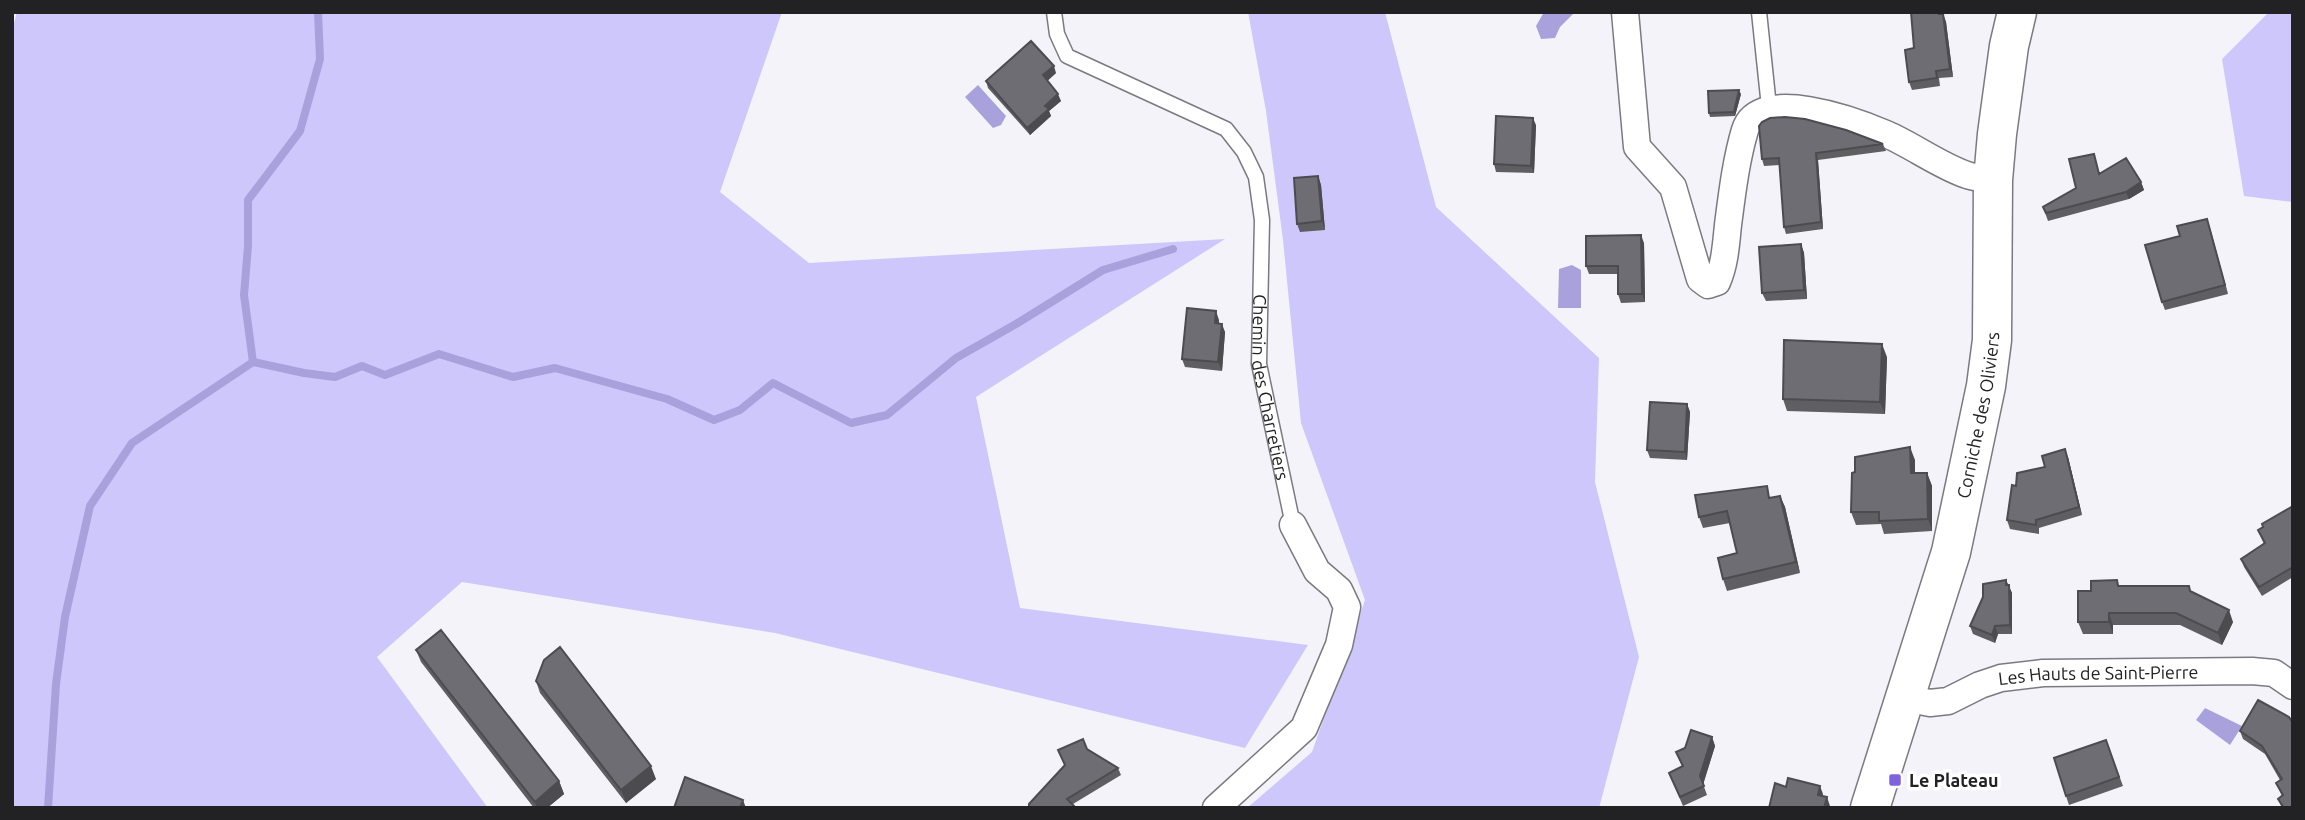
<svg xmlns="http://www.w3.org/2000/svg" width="2305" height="820" font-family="Ubuntu,sans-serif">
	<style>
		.green { fill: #cec7fc }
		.water { fill: #a9a1db }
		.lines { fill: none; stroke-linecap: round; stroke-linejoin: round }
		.stream { stroke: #a9a1db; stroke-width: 8 }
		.lane-casing { stroke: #7b7a80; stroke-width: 17 }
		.street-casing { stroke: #7b7a80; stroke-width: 29 }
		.secondary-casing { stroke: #7b7a80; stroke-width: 41 }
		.lane { stroke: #fff; stroke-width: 14 }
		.street { stroke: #fff; stroke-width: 26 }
		.secondary { stroke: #fff; stroke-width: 38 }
		.wall { fill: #5e5e63 }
		.shaded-wall { fill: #4c4c50 }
		.building { fill: #6d6d73; stroke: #4c4c50; stroke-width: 2 }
		.poi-dot { fill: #7f62dd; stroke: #fff; stroke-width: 2.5 }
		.labels { text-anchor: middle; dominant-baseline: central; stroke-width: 7; stroke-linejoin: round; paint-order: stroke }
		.street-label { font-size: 18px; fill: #222224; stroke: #fff }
		.poi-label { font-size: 18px; font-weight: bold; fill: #222224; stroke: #fff; text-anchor: start }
	</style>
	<rect width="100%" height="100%" fill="#f4f3fa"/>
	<path class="green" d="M17 12H782L720 192 809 263 1225 239 976 397 1020 608 1308 645 1245 748 775 633 462 582 377 657 488 808H12V31Z
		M1248 12H1385L1436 207 1599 358 1595 482 1639 657 1599 808H1247L1312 752 1365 600 1301 423 1283 240 1266 111Z
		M2269 12H2293V202L2244 196 2222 59Z"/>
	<path class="water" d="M1544 12H1575L1560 27 1555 38 1541 39 1536 26Z
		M978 85 1006 116 1001 125 993 128 965 97Z
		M1572 265 1581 270V308H1558L1559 269Z
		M2205 708 2242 726 2230 745 2196 720Z"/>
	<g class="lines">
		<path class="stream" d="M253 362 304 373 335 377 362 366 385 375 439 354 513 377 555 368 667 399 714 420 740 410 773 383 851 423 887 415 956 358 1016 324 1103 270 1173 249
			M48 808 56 684 65 617 90 506 132 443 253 362 244 295 248 246V200L300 131 320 59 318 12"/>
		<g class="lane-casing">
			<g id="lane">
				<path id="s1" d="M1054 12 1057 34 1067 56 1226 129 1244 152 1256 177 1262 220 1259 364 1293 525"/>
				<path d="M1759 12 1769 107"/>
			</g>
		</g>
		<g class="street-casing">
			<g id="street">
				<path d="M1625 12 1637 147 1673 187 1700 279 1708 285 1717 282C1725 264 1726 244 1728 225 1732 194 1736 160 1745 130 1759 85 1856 121 1886 134 1912 145 1940 166 1967 175 1975 178 1985 178 1993 180"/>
				<path id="s2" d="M1904 698 1930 703 1948 701 1980 685 2001 678 2043 673 2252 671 2274 673 2293 686"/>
				<path d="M1216 808 1304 728 1339 645 1347 607 1339 590 1317 571 1293 525"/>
			</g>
		</g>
		<g class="secondary-casing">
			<g id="secondary">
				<path id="s3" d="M1870 808 1951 552 1986 386 1992 340 1993 180 1997 134 2009 46 2017 12"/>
			</g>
		</g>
		<use href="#lane" class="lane"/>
		<use href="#street" class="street"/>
		<use href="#secondary" class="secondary"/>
	</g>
	<path class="wall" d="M1911 12H1941V14H1943L1946 22 1953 77 1939 78 1940 86 1912 90 1909 82 1914 48Z
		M1056 73 1047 81 1061 101 1049 111 1051 116 1030 135 988 88 986 81Z
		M1741 94 1735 116 1710 117 1709 113Z
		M1536 125 1534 173 1496 172 1494 164Z
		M1883 144 1886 151 1818 160 1823 229 1786 234 1784 227 1780 165 1764 166 1762 159Z
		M2094 154 2099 174 2141 182 2144 190 2129 199 2048 221 2043 207 2076 188Z
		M1318 176 1321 185 1325 230 1300 232 1297 224Z
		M2207 219 2228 294 2165 310 2162 302 2180 236Z
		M1644 243 1645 302 1621 303 1618 294V274H1589L1586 266Z
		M1801 244 1804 253 1807 299 1766 301 1762 293Z
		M1219 320V323L1225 332 1222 371 1185 367 1182 359Z
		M1887 357 1885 414 1787 411 1783 399Z
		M1687 404 1690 412 1687 460 1650 458 1647 450Z
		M2068 457 2082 515 2039 528V534L2010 529 2007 520 2016 486 2045 467Z
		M1915 460V473H1927L1932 486V531L1884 534 1881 524 1856 525 1851 512Z
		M1780 496 1785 507 1800 573 1727 591 1723 579 1737 553 1730 523 1703 528 1699 517Z
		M2293 506V577L2262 596 2244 567 2241 559 2264 544 2258 530Z
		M2006 580 2012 593V634H1998L1995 643 1973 634 1970 626Z
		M2117 580 2119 586H2189L2191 592 2233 622 2222 645 2180 625H2113V634H2083L2078 622 2091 591Z
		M416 650 559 781 564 794 547 808H534L421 662Z
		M536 681 656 779 626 803 540 693Z
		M2293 723V808H2282L2278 799 2282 796 2276 783 2280 780 2265 754 2243 739 2240 731Z
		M1712 737 1715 746 1703 784 1707 795 1683 806 1669 773 1682 766 1676 752Z
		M2106 740 2123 786 2069 805 2066 796Z
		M1087 749 1118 768 1121 775 1073 804 1029 808 1065 766 1058 750Z"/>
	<path class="shaded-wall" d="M1943 14 1946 22 1953 77 1950 69Z
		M1054 66 1056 73 1045 83 1043 75Z
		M1739 90 1741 94 1735 116 1734 112Z
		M1058 94 1061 101 1049 111 1051 116 1030 135 1027 128 1045 106Z
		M1533 118 1536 125 1534 173 1531 166Z
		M1816 153 1818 160 1823 229 1821 222Z
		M1318 176 1321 185 1325 230 1322 221Z
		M2141 182 2144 190 2129 199 2126 192Z
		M2207 219 2210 228 2228 294 2225 285Z
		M1641 235 1644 243 1645 302 1642 294Z
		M1801 244 1804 253 1807 299 1804 290Z
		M1216 311 1219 320 1218 332 1215 323Z
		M1222 324 1225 332 1222 371 1218 362Z
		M1882 344 1887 357 1885 414 1880 402Z
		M1687 404 1690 412 1687 460 1685 452Z
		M1910 447 1915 460V486L1911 473Z
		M2065 449 2068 457 2082 515 2079 507Z
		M1927 473 1932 486V531L1928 519Z
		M1780 496 1785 507 1800 573 1796 562Z
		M2006 580 2012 593V634L2010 625Z
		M2229 610 2233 622 2222 645 2218 633Z
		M2109 613 2113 625V634L2109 622Z
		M1995 626 1998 634 1995 643 1992 635Z
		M1712 737 1715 746 1703 785 1700 776Z
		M651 766 656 779 626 803 621 790Z
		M559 781 564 794 547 808H537L535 802Z
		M1820 786 1823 794 1821 803 1818 795Z
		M1827 797 1830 806V808H1824Z
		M743 800 746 808H740Z"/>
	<path class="building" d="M1911 12H1939V14H1943L1950 69 1936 71 1937 78 1909 82 1905 50 1914 48Z
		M1031 41 1054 66 1043 75 1058 94 1045 106 1049 109 1027 128 986 81Z
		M1739 90 1734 112 1709 113 1708 91Z
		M1496 116 1533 118 1531 166 1494 164Z
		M1785 117 1805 119 1846 130 1883 144 1816 153 1821 222 1784 227 1779 158 1762 159 1759 126 1762 122 1770 118Z
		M2094 154 2099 174 2126 158 2141 182 2126 192 2046 213 2043 207 2076 188 2069 159Z
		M1318 176 1322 221 1297 224 1294 178Z
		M2207 219 2225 285 2162 302 2145 245 2180 236 2177 226Z
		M1641 235 1642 294H1618V266H1586V236Z
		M1801 244 1804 290 1762 293 1759 247Z
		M1187 308 1216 311 1215 323 1222 324 1218 362 1182 359Z
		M1784 340 1882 344 1880 402 1783 399Z
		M1650 402 1687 404 1685 452 1647 450Z
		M1910 447 1911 473H1927L1928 519 1879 521V512H1851L1852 473 1855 472V457Z
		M2065 449 2079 507 2036 520V525L2007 520 2012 485 2016 486 2017 473 2045 467 2042 456Z
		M1767 486 1769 498 1780 496 1796 562 1723 579 1718 558 1737 553 1727 511 1699 517 1695 495Z
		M2293 506V567L2259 587 2241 559 2265 543 2258 530 2263 527 2262 524Z
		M2006 580V585H2009L2010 625 1995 626 1992 635 1970 626 1983 597V584Z
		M2117 580 2118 586H2189L2190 591 2229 610 2218 633 2176 613H2109V622H2078V591H2091V581Z
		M441 630 559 781 535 802 416 650Z
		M560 647 651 766 621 790 536 681 544 660Z
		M2258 700 2289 717 2293 723V808H2284L2278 799 2283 795 2276 783 2282 779 2262 746 2240 731Z
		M1691 730 1712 737 1700 776 1704 786 1680 797 1669 773 1683 766 1676 752 1685 748Z
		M1083 739 1087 749 1118 768 1067 799 1076 808H1029V804L1065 765 1058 750Z
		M2106 740 2119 777 2066 796 2054 758Z
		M685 777 743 800 740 808H674Z
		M1788 778 1820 786 1818 795 1827 797 1824 808H1769L1775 783 1786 787Z"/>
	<rect class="poi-dot" x="1888" y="773" width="14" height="14" rx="3.5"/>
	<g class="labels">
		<g class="street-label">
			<text stroke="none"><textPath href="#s1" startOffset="490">Chemin des Charretiers</textPath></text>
			<text stroke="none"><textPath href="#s3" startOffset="408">Corniche des Oliviers</textPath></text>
			<text stroke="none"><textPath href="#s2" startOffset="200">Les Hauts de Saint-Pierre</textPath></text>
		</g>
		<g class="poi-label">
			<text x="1909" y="780">Le Plateau</text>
		</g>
	</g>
	<rect width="2305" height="820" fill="none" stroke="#222224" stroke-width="28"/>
</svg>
